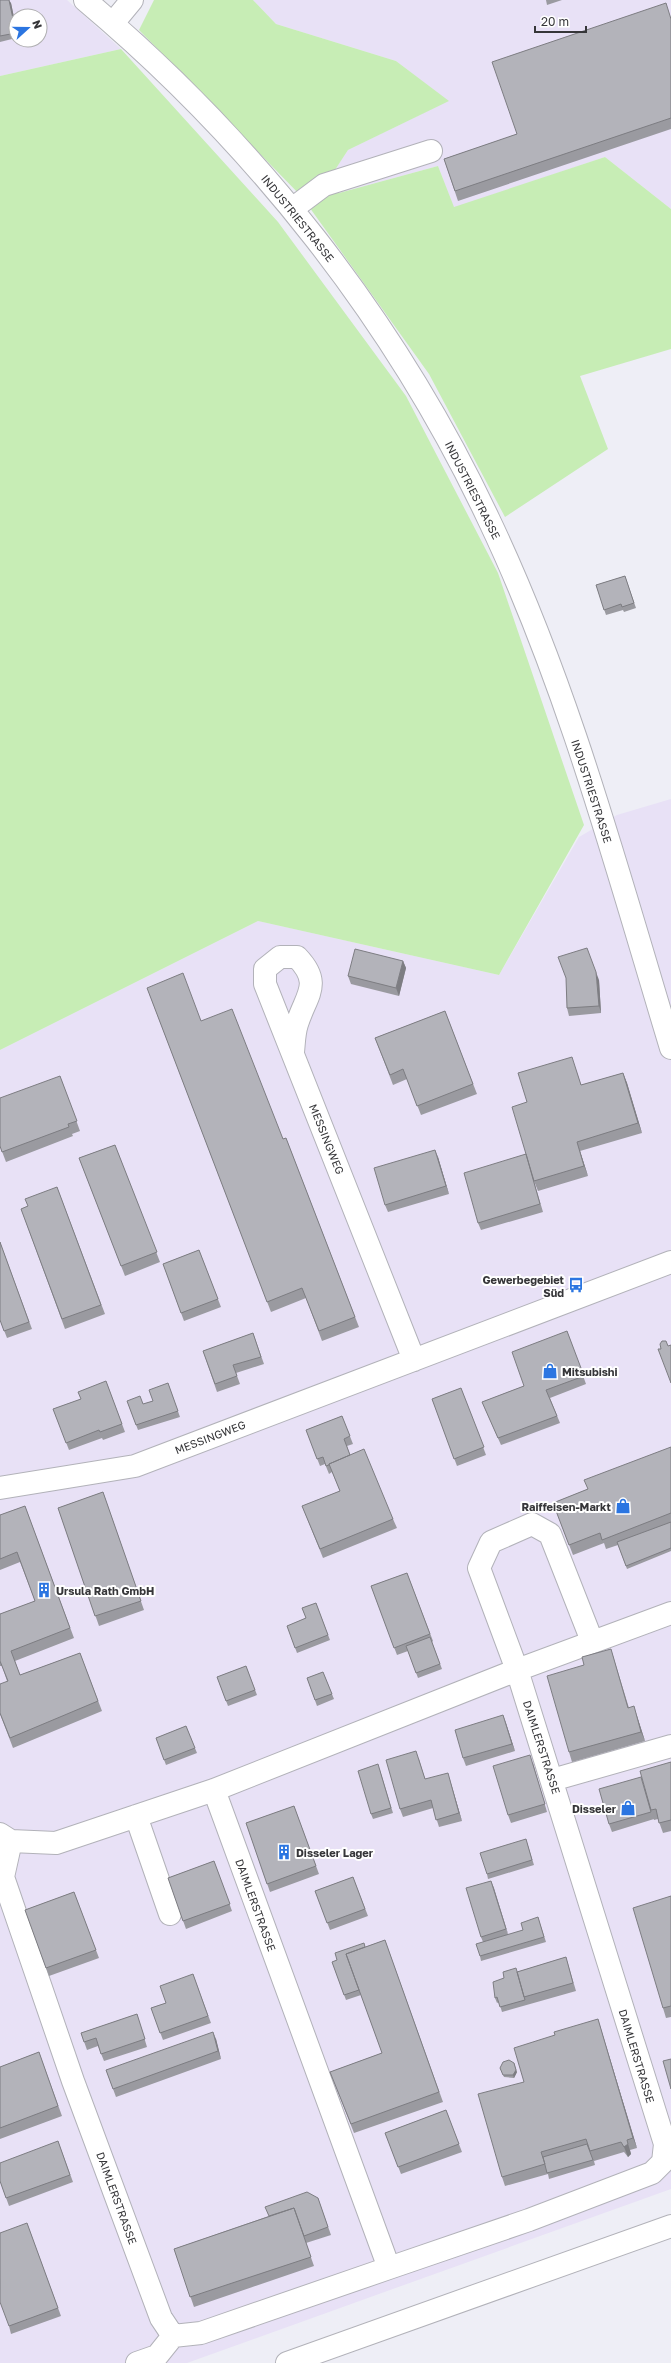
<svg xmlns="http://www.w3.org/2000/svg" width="671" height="2363" font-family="'Golos Text',sans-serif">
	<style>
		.industrial { fill: #e8e1f6; fill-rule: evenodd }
		.green { fill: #c7edb5 }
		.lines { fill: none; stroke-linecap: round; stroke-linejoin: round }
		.minor-casing { stroke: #b2b2b9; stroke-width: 24 }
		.major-casing { stroke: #b2b2b9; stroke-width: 24 }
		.minor { stroke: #fff; stroke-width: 22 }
		.major { stroke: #fff; stroke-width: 22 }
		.wall { fill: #9a9aa0 }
		.shaded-wall { fill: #7d7d82 }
		.building { fill: #b3b3ba; stroke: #7d7d82 }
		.labels { text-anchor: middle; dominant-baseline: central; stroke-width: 4; stroke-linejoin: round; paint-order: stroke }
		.street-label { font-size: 11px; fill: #363639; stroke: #fff }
		.poi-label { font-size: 11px; font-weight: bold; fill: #363639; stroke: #fff; text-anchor: end }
	</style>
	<rect width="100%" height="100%" fill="#eeeef6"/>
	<path class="industrial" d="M0 0H67L121 49 0 76ZM16 16H40V40H16Z
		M253 0H671V209L605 157 454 208 438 166 339 193 333 173 348 150 448 101 396 61 276 24Z
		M671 799V2189L187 2363H0V1050L258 921 499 975 579 837 617 815Z"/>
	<path class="green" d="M154 0H253L276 24 396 61 449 101 348 150 333 173 339 193 438 166 454 207 605 157 671 209V349L580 376 608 449 505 517 429 374 302 197 139 30Z
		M121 49 278 222 406 396 498 573 584 825 499 975 258 921 0 1050V76Z"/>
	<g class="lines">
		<g class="minor-casing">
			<path id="minor" d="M85 0C254 142 395 320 489 520 569 688 617 870 671 1048
				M113 23 132 0
				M292 209 324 185 431 151
				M293 1052C294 1043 294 1033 297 1024 306 995 323 984 297 957H280L265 969V984L414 1360
				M0 1488 135 1466 671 1262
				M552 1780 671 1746
				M214 1790 389 2268 529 2220 652 2173 663 2162 665 2144 517 1670 479 1568 491 1542 532 1524 550 1534 592 1641
				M136 1816 170 1914
				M0 1834 11 1841 56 1843 214 1790 517 1670 671 1613
				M11 1841 3 1877 73 2081 161 2318 173 2336
				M173 2336 201 2333 389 2268
				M137 2363 157 2356 173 2336"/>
		</g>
		<g class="major-casing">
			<path id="major" d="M287 2363 671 2226"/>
		</g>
		<use href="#minor" class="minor"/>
		<use href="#major" class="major"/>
	</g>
	<path class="wall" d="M0 0 11 3 16 27V38L0 42Z
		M546 0H562L547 5Z
		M671 18V129L458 201 444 159 517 134Z
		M625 576 636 608 624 612 623 610 606 615 596 585Z
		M403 961 406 968 399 996 351 984 348 976Z
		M599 980 601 1013 569 1016 567 1008Z
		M147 988 201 1021 283 1139 286 1138 359 1327 322 1341 306 1298 271 1312Z
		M445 1011 477 1094 421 1115 407 1079 393 1085 375 1038Z
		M575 1067 581 1085 623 1073 627 1083 642 1133 580 1151 588 1176 538 1191 534 1181 527 1102Z
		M60 1076 80 1131 72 1134 73 1136 6 1162 0 1146Z
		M115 1145 160 1262 125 1276 79 1158Z
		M526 1154 543 1212 481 1230 478 1223Z
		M438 1157 449 1194 388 1212 385 1205Z
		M57 1187 105 1314 65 1329 21 1209 28 1206Z
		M0 1242 32 1329 7 1338 0 1320Z
		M199 1250 221 1307 184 1321 163 1264Z
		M567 1331 586 1384 550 1398 560 1423 501 1445 482 1402 524 1386Z
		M253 1333 264 1364 236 1373 240 1384 217 1392 203 1351Z
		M106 1381 125 1432 103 1440 102 1438 69 1450 53 1409 81 1399Z
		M168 1383 180 1417 138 1430 127 1401 143 1404 153 1401Z
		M461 1388 486 1455 457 1466 432 1399Z
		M342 1416 353 1444 347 1446 350 1455 393 1519 397 1528 323 1558 302 1506 340 1491 332 1472 329 1474 325 1464 320 1466 306 1430Z
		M671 1447V1551L627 1569 618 1545 606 1549 604 1543 573 1555 553 1503 588 1489Z
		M103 1492 144 1610 99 1626 58 1508Z
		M25 1506 74 1638 15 1661 20 1675 80 1653 102 1711 13 1748 0 1714 7 1681 2 1666H0V1614L35 1601 20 1562 0 1570V1515Z
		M407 1573 433 1641 432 1642 442 1669 418 1678 408 1651 397 1655 371 1586Z
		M316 1603 330 1640 297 1653 287 1626 306 1618 302 1608Z
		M611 1649 614 1659 629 1708 637 1716 645 1741 572 1762 569 1752 584 1665Z
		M246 1666 257 1695 228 1706 217 1677Z
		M323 1672 334 1699 317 1706 307 1678Z
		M503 1715 515 1751 466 1766 463 1758Z
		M186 1726 197 1753 166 1765 156 1738Z
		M419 1759 425 1779 450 1780 462 1821 439 1827 433 1808 403 1817 400 1809Z
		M671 1762V1831L663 1833 658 1819 654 1820 653 1815 654 1819 612 1832 609 1824Z
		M533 1763 547 1812 511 1823 508 1815Z
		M380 1770 393 1813 373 1819 371 1814Z
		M294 1806 319 1874 270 1892 246 1823Z
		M526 1839 534 1865 488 1879 487 1874Z
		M214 1861 232 1911 186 1929 168 1878Z
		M353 1877 368 1916 330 1930 315 1891Z
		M491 1881 508 1935 523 1930 538 1917 546 1942 481 1961 480 1956 483 1942 481 1937Z
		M74 1892 99 1958 49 1976 25 1910Z
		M671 1896V2017L666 2018 663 2008Z
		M385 1940 443 2102 354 2133 330 2072 382 2053 361 1995 346 2000 332 1962 337 1960 365 1947Z
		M566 1957 576 1991 502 2012 499 2002 497 2003 495 1998 504 1978 517 1972Z
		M193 1974 211 2023 163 2040 151 2008 166 2003Z
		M137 2014 147 2047 104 2061 98 2046 87 2050 81 2033Z
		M598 2019 601 2029 637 2148 630 2150 631 2154 628 2157 624 2152 594 2161 595 2165 549 2179 548 2174 505 2186 502 2177 524 2082 555 2035Z
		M216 2039 221 2059 116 2097 106 2070Z
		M39 2052 62 2116 0 2139V2067Z
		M500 2068 517 2072 514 2078 504 2077Z
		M446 2110 462 2152 401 2174 385 2133Z
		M58 2141 73 2182 9 2206 0 2181Z
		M318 2198 331 2235 306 2243 302 2232 314 2266 194 2307 174 2249 269 2216Z
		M27 2223 61 2316 11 2334 9 2326Z"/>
	<path class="shaded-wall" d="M9 0 11 3 16 27V31Z
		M403 961 406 968 399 996 396 988Z
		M596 972 599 980 601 1013 599 1006Z
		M623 1073 627 1083 642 1133 638 1123Z
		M577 1142 580 1151 588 1176 584 1166Z
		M435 1150 438 1157 449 1194 446 1186Z
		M634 1706 637 1716 645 1741 641 1732Z
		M503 1715 506 1723 515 1751 512 1744Z
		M448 1773 450 1780 462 1821 459 1813Z
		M491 1881 494 1888 509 1937 506 1929Z
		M598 2019 601 2029 637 2148 633 2138Z
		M213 2032 216 2039 221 2059 218 2051Z
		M514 2063 517 2072 514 2078 513 2075Z
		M627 2140 631 2154 628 2157 624 2147Z"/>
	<path class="building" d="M0 0H9L16 33 0 36Z
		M666 3 671 19V118L455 191 444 159 517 134 492 62Z
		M625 576 634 603 622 607 621 604 604 610 596 585Z
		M587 948 596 972 599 1006 567 1008 566 978 558 957Z
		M355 949 403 961 396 988 348 976Z
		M183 973 201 1021 232 1009 283 1139 286 1138 355 1317 319 1331 302 1288 267 1302 147 988Z
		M445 1011 473 1084 417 1106 403 1069 390 1075 375 1038Z
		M572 1057 581 1085 623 1073 638 1123 577 1142 584 1166 534 1181 512 1107 527 1102 518 1073Z
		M60 1076 77 1121 68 1124 69 1127 2 1152 0 1146V1098Z
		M115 1145 157 1252 121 1266 79 1158Z
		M435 1150 446 1186 385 1205 374 1168Z
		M526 1154 540 1204 478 1223 464 1173Z
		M57 1187 101 1305 62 1319 21 1209 28 1206 25 1199Z
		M0 1242 29 1322 4 1331 0 1320Z
		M199 1250 218 1299 181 1313 163 1264Z
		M567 1331 584 1376 546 1390 557 1416 498 1438 482 1402 524 1386 512 1352Z
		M253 1333 261 1357 233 1365 237 1376 215 1384 203 1351Z
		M662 1341H666L668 1346 671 1345V1383L658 1349H661L660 1344Z
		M106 1381 122 1424 100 1432 99 1430 66 1443 53 1409 81 1399 78 1392Z
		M168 1383 178 1411 136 1425 127 1401 140 1396 143 1404 153 1401 149 1390Z
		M461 1388 484 1447 454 1459 432 1399Z
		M342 1416 350 1436 344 1439 350 1455 329 1464V1465L326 1466 323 1457 317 1459 306 1430Z
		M671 1447V1513L602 1540 600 1533 569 1545 553 1503 588 1489 584 1480Z
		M364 1449 393 1519 320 1549 302 1506 340 1491 329 1464Z
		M103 1492 141 1601 95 1616 58 1508Z
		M25 1506 70 1628 11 1651 20 1675 80 1653 98 1701 10 1738 0 1713V1684L8 1681 0 1661V1614L35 1601 17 1552 0 1559V1515Z
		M671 1522V1548L626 1566 617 1542Z
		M407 1573 430 1634 394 1648 371 1586Z
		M316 1603 328 1635 295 1648 287 1626 306 1618 302 1608Z
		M430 1637 440 1664 416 1673 406 1646Z
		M611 1649 628 1708 634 1706 641 1732 569 1752 547 1676 584 1665 582 1657Z
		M246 1666 255 1690 226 1701 217 1677Z
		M323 1672 332 1694 315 1700 307 1678Z
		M503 1715 512 1744 463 1758 455 1730Z
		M186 1726 195 1748 164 1760 156 1738Z
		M416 1751 425 1779 448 1773 459 1813 436 1820 431 1800 400 1809 386 1760Z
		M530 1755 545 1804 508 1815 493 1766Z
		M671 1762V1820L659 1823 656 1809 651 1810 640 1771Z
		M378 1764 391 1808 371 1814 358 1771Z
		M641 1777 651 1812 609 1824 599 1789Z
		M294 1806 316 1866 267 1884 246 1823Z
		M526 1839 532 1860 487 1874 480 1853Z
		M214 1861 230 1904 183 1921 168 1878Z
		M353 1877 365 1909 327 1923 315 1891Z
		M491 1881 506 1929 481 1937 466 1888Z
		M74 1892 96 1950 46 1968 25 1910Z
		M671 1896V2006L663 2008 633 1908Z
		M538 1917 544 1937 480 1956 476 1944 523 1930 521 1923Z
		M385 1940 439 2092 351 2124 330 2072 382 2053 346 1954Z
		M364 1943 365 1947 346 1954 359 1990 344 1995 332 1962 337 1960 335 1953Z
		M566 1957 573 1983 524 1997 517 1972Z
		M516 1968 525 2000 500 2007 497 1997 495 1998 493 1982 504 1978 503 1972Z
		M193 1974 208 2016 160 2033 151 2008 166 2003 160 1986Z
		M137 2014 145 2039 101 2054 96 2038 84 2042 81 2033Z
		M598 2019 633 2138 627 2140 628 2144 624 2147 621 2142 590 2151 586 2139 541 2152 545 2164 502 2177 478 2094 524 2082 514 2048 555 2035 554 2032Z
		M213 2032 218 2051 113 2089 106 2070Z
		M39 2052 58 2106 0 2128V2067Z
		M671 2059V2089L663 2061Z
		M509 2060 514 2063 516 2070 513 2075H503L500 2068 503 2062Z
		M446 2110 459 2144 398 2167 385 2133Z
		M58 2141 70 2175 6 2198 0 2181V2163Z
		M587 2144 593 2160 547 2173 543 2157Z
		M307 2192 318 2198 328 2227 304 2236 294 2208 269 2216 265 2207Z
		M294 2208 311 2257 190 2297 174 2249Z
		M27 2223 58 2308 9 2326 0 2302V2233Z"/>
	<defs>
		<g id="bus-bare" transform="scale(1.2)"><path d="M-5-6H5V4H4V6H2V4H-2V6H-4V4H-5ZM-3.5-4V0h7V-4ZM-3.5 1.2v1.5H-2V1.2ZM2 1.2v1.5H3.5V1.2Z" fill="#2b75e1" stroke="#fff" stroke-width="2.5" paint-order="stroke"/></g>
		<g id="shop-bare" transform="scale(1.2)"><path d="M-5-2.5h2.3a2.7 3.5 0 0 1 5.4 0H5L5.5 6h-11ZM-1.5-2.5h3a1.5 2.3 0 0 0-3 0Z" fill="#2b75e1" stroke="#fff" stroke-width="2.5" paint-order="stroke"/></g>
		<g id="building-bare" transform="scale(1.2)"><path d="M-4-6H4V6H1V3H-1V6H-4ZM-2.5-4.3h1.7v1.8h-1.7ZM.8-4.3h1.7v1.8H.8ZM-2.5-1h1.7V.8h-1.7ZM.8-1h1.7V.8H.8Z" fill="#2b75e1" stroke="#fff" stroke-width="2.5" paint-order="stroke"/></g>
	</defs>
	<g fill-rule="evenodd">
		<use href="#bus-bare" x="576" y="1285"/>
		<use href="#shop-bare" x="550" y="1371"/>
		<use href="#shop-bare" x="623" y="1506"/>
		<use href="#building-bare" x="44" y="1590"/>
		<use href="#shop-bare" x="628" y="1808"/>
		<use href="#building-bare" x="284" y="1852"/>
	</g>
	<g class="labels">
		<g class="street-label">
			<text transform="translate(298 218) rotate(51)">INDUSTRIESTRASSE</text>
			<text transform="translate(473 490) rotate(63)">INDUSTRIESTRASSE</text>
			<text transform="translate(592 791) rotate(72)">INDUSTRIESTRASSE</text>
			<text transform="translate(327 1139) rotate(68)">MESSINGWEG</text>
			<text transform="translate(210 1437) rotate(-21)">MESSINGWEG</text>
			<text transform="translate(542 1747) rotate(72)">DAIMLERSTRASSE</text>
			<text transform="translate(256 1905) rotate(70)">DAIMLERSTRASSE</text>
			<text transform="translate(637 2056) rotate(73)">DAIMLERSTRASSE</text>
			<text transform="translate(117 2198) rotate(70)">DAIMLERSTRASSE</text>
		</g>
		<g class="poi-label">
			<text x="564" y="1279">Gewerbegebiet<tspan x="564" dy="13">Süd</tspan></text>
			<text x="562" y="1371" text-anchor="start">Mitsubishi</text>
			<text x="611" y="1506">Raiffeisen-Markt</text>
			<text x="56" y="1590" text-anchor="start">Ursula Rath GmbH</text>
			<text x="616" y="1808">Disseler</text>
			<text x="296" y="1852" text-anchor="start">Disseler Lager</text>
		</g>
	</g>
	<g transform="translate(28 28) rotate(69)"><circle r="19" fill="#ffffff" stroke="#afafb0"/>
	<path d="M0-3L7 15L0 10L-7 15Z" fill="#2b75e1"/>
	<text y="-6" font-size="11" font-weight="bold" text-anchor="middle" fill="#363639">N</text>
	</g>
	<path d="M535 26v6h51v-6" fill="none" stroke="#363639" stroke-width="2"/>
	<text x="541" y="26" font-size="12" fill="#363639" stroke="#ffffff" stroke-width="3" paint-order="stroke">20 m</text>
</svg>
